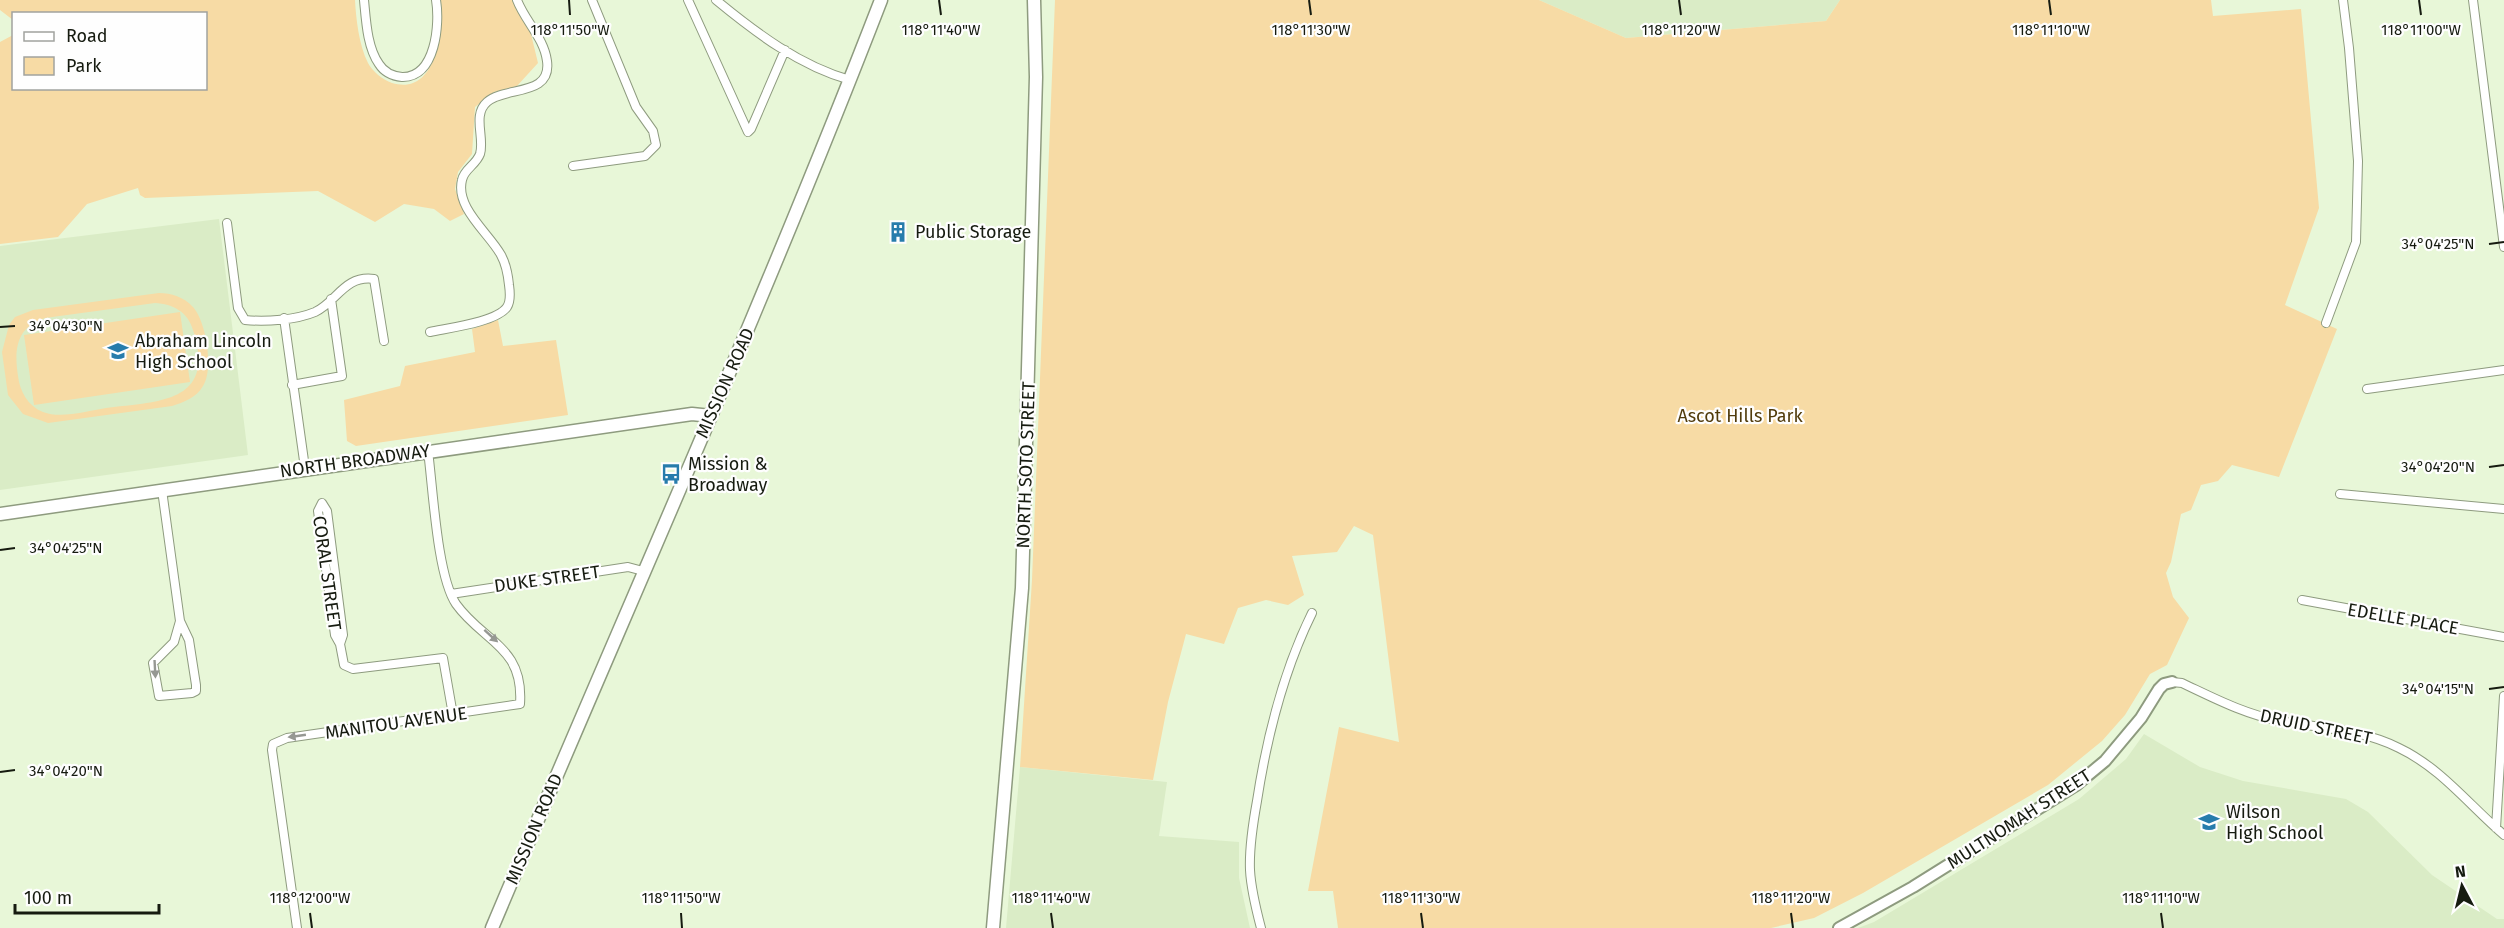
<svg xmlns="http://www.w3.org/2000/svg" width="2504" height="928" font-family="'Fira Sans',sans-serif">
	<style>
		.built { fill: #daecc6 }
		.green { fill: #f7dba5; fill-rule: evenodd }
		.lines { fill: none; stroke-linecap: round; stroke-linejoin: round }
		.street-casing { stroke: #8e9b7f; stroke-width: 10 }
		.secondary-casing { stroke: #8e9b7f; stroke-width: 14 }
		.primary-casing { stroke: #8e9b7f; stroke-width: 15 }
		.street { stroke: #fff; stroke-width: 8 }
		.secondary { stroke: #fff; stroke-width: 10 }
		.primary { stroke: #fff; stroke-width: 12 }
		.oneway { fill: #969893 }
		.ticks { fill: none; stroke: #161b10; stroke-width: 2 }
		.labels { text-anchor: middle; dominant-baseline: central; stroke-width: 4.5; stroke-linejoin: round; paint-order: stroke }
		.poi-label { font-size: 18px; fill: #161b10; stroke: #fefefe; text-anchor: start }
		.street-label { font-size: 18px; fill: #161b10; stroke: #fefefe }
		.park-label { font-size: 18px; fill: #513c0c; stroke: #fefefe }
		.ticks-label { font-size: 15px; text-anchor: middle; fill: #161b10; stroke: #fefefe; stroke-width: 4.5; stroke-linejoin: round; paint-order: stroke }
	</style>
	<rect width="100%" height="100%" fill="#e8f7d8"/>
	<path class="built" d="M1539 0H1840L1826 21 1626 38Z
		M219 219 248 455 0 490V246Z
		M2144 734 2200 767 2243 781 2346 799 2368 812 2432 875 2497 919H2504V928H1858L1874 922 2079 799 2126 759Z
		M1020 767 1167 782 1159 836 1239 842V878L1250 928H1006Z"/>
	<path class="green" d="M0 0H355C356 19 359 45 368 63 372 71 383 80 392 83 437 96 443 31 441 0H514L516 9 530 30 538 63 517 86 494 92 475 107 472 154 458 172 455 189 464 214 450 221 434 209 404 204 375 222 318 191 145 198 140 195 138 188 87 204 58 237 0 244V42L13 35V20L0 10ZM14 14H206V88H14Z
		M1055 0H1539L1626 38 1826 21 1840 0H2211L2213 16 2301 9 2319 208 2285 305 2337 329 2279 477 2232 465 2218 481 2201 485 2191 510 2181 514 2171 562 2166 573 2173 597 2189 618 2167 665 2150 674 2125 715 2102 741 2048 785 1863 893 1814 918 1771 928H1338L1333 891H1308L1339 727 1399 742 1373 535 1354 526 1337 552 1292 556 1304 595 1288 605 1266 600 1238 608 1224 644 1186 634 1168 702 1153 780 1020 767 1032 580Z
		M159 293C171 293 184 297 193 307 206 321 214 369 203 386 196 398 184 402 172 406L48 423 23 414 8 395 2 352 9 325 15 317 33 310ZM155 303C173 304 188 312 193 330 217 404 157 401 106 408 87 411 61 419 43 412 28 406 20 392 18 376 14 350 16 327 45 318Z
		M180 312 190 382 34 405 24 335Z
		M498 320 503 346 556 340 568 415 356 446 347 441 344 400 400 386 405 366 475 352 472 329Z"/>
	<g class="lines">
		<g class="street-casing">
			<path id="street" d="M364 0C366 20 367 47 379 64 384 72 392 76 402 77 436 78 440 23 436 0
				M688 0 748 132 751 129 785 50
				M716 0C756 33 800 66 850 80
				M2473 0 2504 247
				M573 166 645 156 656 145 653 131 636 107 592 0
				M227 223 238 308 245 320C266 322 296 320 315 312 337 302 344 275 374 279L384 341
				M284 318 305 468
				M2326 323 2356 242 2358 161 2349 48 2343 0
				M430 332C448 328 497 322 507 307 511 301 510 292 509 285 508 275 506 264 501 255 489 233 455 208 462 180 464 169 476 165 480 154 485 138 472 115 487 102 505 86 552 97 547 61 544 38 525 21 517 0
				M292 385 342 376 331 299
				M2367 389 2504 370
				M162 490 180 621 189 640 196 685V691L192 693 159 696 153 663 174 642 180 621
				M2340 494 2504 509
				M451 594 628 567 643 571
				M2302 600 2504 637
				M340 644 343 635 327 511 322 503 318 511 335 635 340 644 344 665 353 669 443 658 453 715
				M2172 682 2182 683C2214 698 2244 714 2280 721 2320 728 2361 729 2399 748 2441 768 2469 805 2504 835
				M2496 828 2504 696
				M297 928 272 750 273 744 287 738 520 704C524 646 483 642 456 604 437 576 433 488 428 451
				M1261 928C1256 909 1251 889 1250 870 1249 847 1253 823 1257 801 1267 736 1283 672 1312 613"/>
		</g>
		<g class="secondary-casing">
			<path id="secondary" d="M1839 928 1913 887 2076 785 2105 761 2141 718 2159 689 2164 684 2172 682"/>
		</g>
		<g class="primary-casing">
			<path id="primary" d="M0 514 692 414 711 416
				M492 928C622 619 760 313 881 0
				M993 928 1022 588 1036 77 1034 0"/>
		</g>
		<use href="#street" class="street"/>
		<use href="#secondary" class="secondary"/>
		<use href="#primary" class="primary"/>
	</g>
	<defs><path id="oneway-solid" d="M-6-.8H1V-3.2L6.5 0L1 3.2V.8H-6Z" transform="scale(1.5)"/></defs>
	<g class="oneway">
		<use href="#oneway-solid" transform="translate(491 636) rotate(42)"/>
		<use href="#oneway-solid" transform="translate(155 669) rotate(87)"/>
		<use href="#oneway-solid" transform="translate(297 736) rotate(172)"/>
	</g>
	<path class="ticks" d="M569 0 570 15M939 0 941 15M1309 0 1311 15M1679 0 1681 15M2049 0 2051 15M2419 0 2421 15M2489 244 2504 242M0 327 15 326M2489 467 2504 465M0 550 15 548M2489 689 2504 687M0 772 15 770M310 913 312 928M681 913 682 928M1051 913 1053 928M1421 913 1423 928M1791 913 1793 928M2161 913 2163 928"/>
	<defs>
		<g id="building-bare" transform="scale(1.62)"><path d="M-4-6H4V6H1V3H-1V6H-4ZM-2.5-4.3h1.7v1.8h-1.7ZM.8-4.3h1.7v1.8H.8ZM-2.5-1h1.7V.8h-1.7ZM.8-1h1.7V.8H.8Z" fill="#277cac" stroke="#fefefe" stroke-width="2.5" paint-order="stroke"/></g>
		<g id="school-bare" transform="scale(1.62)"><path d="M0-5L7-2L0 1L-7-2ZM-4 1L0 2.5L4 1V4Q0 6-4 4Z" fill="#277cac" stroke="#fefefe" stroke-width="2.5" paint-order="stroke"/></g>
		<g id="bus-bare" transform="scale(1.62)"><path d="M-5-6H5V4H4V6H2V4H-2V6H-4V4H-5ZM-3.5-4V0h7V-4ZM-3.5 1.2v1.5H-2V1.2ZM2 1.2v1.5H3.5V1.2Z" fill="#277cac" stroke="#fefefe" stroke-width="2.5" paint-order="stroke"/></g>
	</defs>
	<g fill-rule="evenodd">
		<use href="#building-bare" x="898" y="232"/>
		<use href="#school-bare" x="118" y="351"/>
		<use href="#bus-bare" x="671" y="474"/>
		<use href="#school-bare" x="2209" y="822"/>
	</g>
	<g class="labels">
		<g class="poi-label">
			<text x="915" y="232">Public Storage</text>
			<text x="135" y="341">Abraham Lincoln<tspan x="135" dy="21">High School</tspan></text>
			<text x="688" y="464">Mission &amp;<tspan x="688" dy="21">Broadway</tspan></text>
			<text x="2226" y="812">Wilson<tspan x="2226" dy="21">High School</tspan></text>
		</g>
		<g class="street-label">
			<text transform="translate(725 383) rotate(-66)">MISSION ROAD</text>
			<text transform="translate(355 461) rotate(-8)">NORTH BROADWAY</text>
			<text transform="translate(1026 465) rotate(-88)">NORTH SOTO STREET</text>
			<text transform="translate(327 573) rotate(82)">CORAL STREET</text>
			<text transform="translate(547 579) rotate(-8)">DUKE STREET</text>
			<text transform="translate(2403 619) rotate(10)">EDELLE PLACE</text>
			<text transform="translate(396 723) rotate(-8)">MANITOU AVENUE</text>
			<text transform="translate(2316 727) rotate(12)">DRUID STREET</text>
			<text transform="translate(2019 819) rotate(-33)">MULTNOMAH STREET</text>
			<text transform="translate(534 829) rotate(-67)">MISSION ROAD</text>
		</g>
		<g class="park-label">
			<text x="1740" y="416">Ascot Hills Park</text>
		</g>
	</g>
	<g class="ticks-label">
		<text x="570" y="35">118°11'50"W</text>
		<text x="941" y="35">118°11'40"W</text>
		<text x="1311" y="35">118°11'30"W</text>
		<text x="1681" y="35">118°11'20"W</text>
		<text x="2051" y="35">118°11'10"W</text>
		<text x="2421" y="35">118°11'00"W</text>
		<text x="2438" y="249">34°04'25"N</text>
		<text x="66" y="331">34°04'30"N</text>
		<text x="2438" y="472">34°04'20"N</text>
		<text x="66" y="553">34°04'25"N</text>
		<text x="2438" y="694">34°04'15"N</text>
		<text x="66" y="776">34°04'20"N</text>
		<text x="310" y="903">118°12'00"W</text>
		<text x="681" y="903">118°11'50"W</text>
		<text x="1051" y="903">118°11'40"W</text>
		<text x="1421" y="903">118°11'30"W</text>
		<text x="1791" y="903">118°11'20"W</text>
		<text x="2161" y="903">118°11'10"W</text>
	</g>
	<rect x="12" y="12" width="195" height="78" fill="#fefefe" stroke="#a1a39f" stroke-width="1.5"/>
	<rect x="24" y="32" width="30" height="9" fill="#ffffff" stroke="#a1a39f" stroke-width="1.5"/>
	<text x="66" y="42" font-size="18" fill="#161b10">Road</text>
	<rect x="24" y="57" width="30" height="18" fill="#f7dba5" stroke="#a1a39f" stroke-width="1.5"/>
	<text x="66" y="72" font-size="18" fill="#161b10">Park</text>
	<g transform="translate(2462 886) rotate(353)" stroke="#fefefe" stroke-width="4.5" paint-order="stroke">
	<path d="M0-4.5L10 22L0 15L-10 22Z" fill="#161b10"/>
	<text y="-9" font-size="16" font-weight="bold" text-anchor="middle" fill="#161b10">N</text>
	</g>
	<path d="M15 904v9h144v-9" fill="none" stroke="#161b10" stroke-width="3"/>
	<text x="24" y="904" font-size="18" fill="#161b10" stroke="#fefefe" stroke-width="4.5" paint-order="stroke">100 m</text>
</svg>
